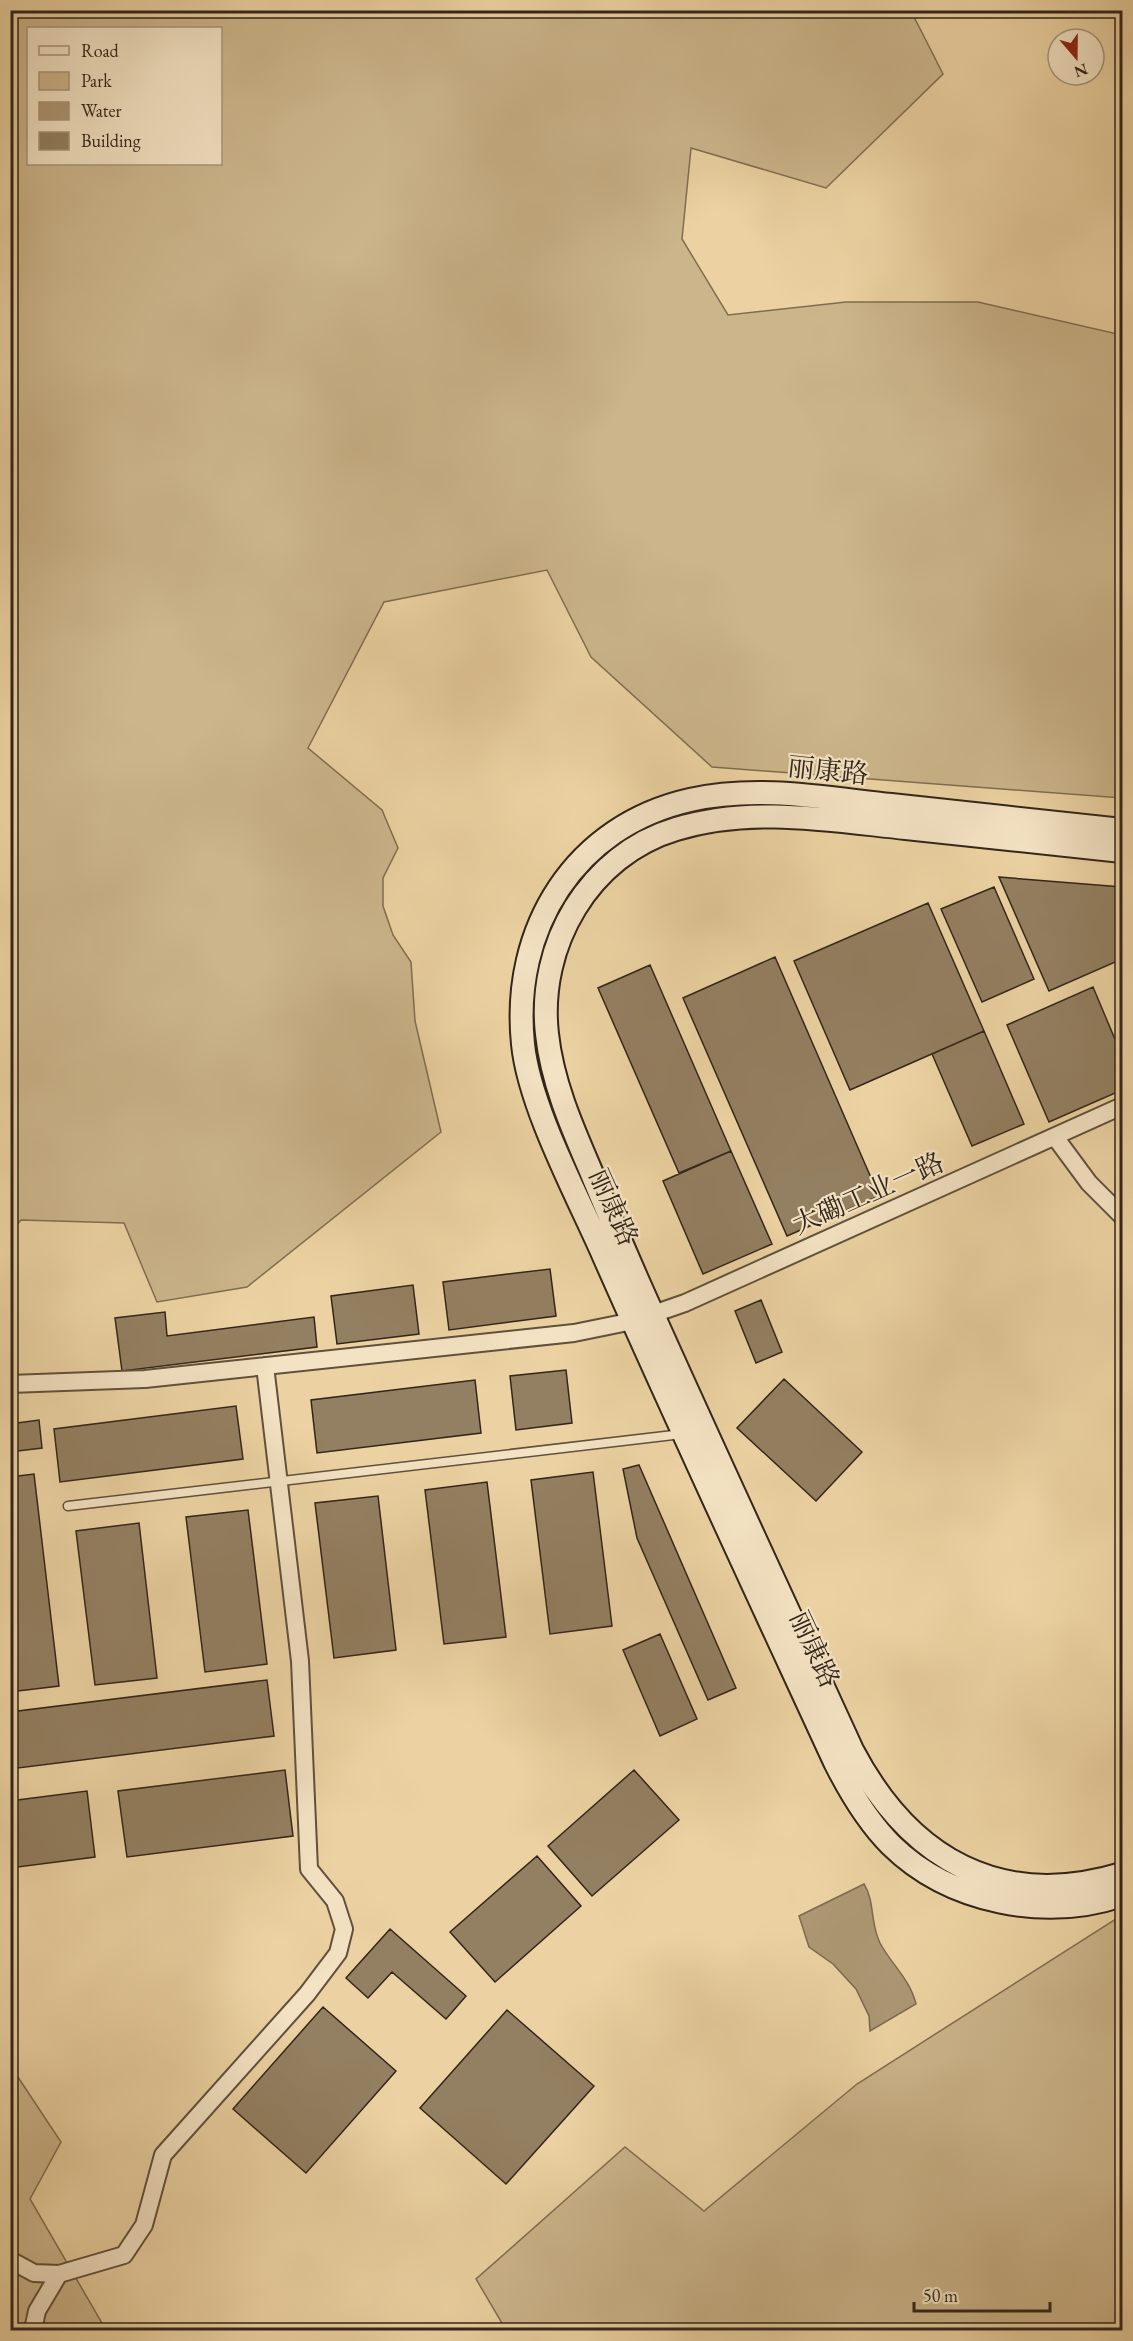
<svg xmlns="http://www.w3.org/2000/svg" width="1133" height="2341" font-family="'EB Garamond','Noto Serif SC',serif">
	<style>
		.green { fill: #ccb58b; stroke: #7f6d52; stroke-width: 1.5; fill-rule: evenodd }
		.water { fill: #ad9774; stroke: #7c6950; stroke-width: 1.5 }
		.building { fill: #937f61; stroke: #32251a; stroke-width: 1.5 }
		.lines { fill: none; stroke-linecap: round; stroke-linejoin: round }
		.lane-casing { stroke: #60503c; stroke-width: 11 }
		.street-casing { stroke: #60503c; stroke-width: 20 }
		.secondary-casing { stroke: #32251a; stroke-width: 26 }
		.lane { stroke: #f3e2c3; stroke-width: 8 }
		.street { stroke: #f3e2c3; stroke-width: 16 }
		.secondary { stroke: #f3e2c3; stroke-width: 22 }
		.labels { text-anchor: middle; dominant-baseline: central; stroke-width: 4.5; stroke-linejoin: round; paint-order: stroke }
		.street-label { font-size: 27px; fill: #32251a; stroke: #f3e2c3 }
	</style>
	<rect width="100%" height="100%" fill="#ecd2a2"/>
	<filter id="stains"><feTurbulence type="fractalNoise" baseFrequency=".00333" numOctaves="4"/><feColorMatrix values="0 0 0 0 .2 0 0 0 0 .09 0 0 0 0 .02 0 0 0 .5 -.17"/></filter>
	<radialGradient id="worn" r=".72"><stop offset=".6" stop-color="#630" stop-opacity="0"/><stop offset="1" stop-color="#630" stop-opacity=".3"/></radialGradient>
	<path class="green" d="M11 10 911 11 943 74 826 188 691 148 682 239 728 315 846 302H978L1122 335V798L712 767 591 657 547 570 384 602 308 748 382 810 398 848 383 878V906L393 935 411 962 415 1021 441 1132 247 1287 157 1302 124 1223 21 1220 11 1231ZM28 28H220V164H28Z
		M1122 1915V2330H506L476 2279 625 2147 704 2211 857 2084Z
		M10 2065 61 2142 30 2199 106 2330H11Z"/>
	<path class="water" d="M864 1884C875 1901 870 1924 880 1943 891 1964 910 1979 916 2004L870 2031 869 2016 856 1989 833 1964 809 1947 799 1916Z"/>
	<path class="building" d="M999 877 1122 887V959L1049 991Z
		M994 887 1034 979 982 1002 941 909Z
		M928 903 984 1031 850 1090 794 961Z
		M775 957 879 1196 787 1236 683 998Z
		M1122 964V982L1116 967Z
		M650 965 731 1151 679 1173 598 988Z
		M1093 987 1122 1056V1090L1049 1122 1007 1025Z
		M984 1031 1024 1124 972 1146 932 1054Z
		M731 1151 772 1244 703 1274 663 1181Z
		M550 1269 556 1316 449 1330 443 1282Z
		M413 1285 419 1334 337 1344 331 1296Z
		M761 1300 782 1352 756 1363 735 1311Z
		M165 1312 167 1336 314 1317 317 1347 122 1371 115 1318Z
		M566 1370 572 1423 516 1430 510 1376Z
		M784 1379 862 1452 816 1501 737 1428Z
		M475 1380 481 1433 317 1453 311 1400Z
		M236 1406 243 1459 60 1482 54 1429Z
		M39 1420 42 1448 10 1452V1424Z
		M639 1465 736 1688 708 1700 637 1538 623 1469Z
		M593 1472 612 1626 550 1634 531 1480Z
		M34 1474 59 1686 10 1692V1477Z
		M487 1482 506 1637 444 1644 425 1490Z
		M378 1496 396 1650 334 1658 315 1503Z
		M248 1510 267 1664 205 1672 186 1517Z
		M139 1523 157 1678 95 1685 76 1531Z
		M660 1634 697 1719 660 1736 623 1650Z
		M267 1680 274 1736 10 1769V1712Z
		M285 1770 293 1836 127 1857 118 1791Z
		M634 1770 679 1820 592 1896 548 1846Z
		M87 1791 95 1857 10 1868V1801Z
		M537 1856 581 1906 495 1982 450 1932Z
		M390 1929 466 1996 446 2019 392 1972 368 1998 346 1978Z
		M323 2007 396 2071 306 2173 233 2109Z
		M507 2010 594 2086 506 2184 420 2108Z"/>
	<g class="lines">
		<g class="lane-casing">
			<path id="lane" d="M68 1506 682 1434"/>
		</g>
		<g class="street-casing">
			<path id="street" d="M1055 1137 1089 1183 1122 1216
				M10 1384 145 1379 574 1333 633 1321 685 1303 1122 1106
				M10 2260 34 2273 59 2274 124 2255 144 2225 163 2155 307 1994 338 1953 344 1929 335 1901 309 1869 300 1661 265 1366
				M33 2330 37 2311 59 2274"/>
		</g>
		<g class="secondary-casing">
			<path id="secondary" d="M1122 830C1045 822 968 813 891 805 825 798 757 785 690 800 575 826 511 928 523 1044 529 1106 577 1195 603 1254 678 1424 757 1593 835 1762 850 1792 867 1821 891 1845 950 1903 1046 1921 1122 1895
				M1122 851C1050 843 978 836 906 828 829 820 751 806 676 829 589 855 537 945 547 1034 552 1081 571 1125 590 1169 606 1208 623 1247 640 1286 709 1441 781 1595 852 1750 909 1859 1000 1911 1122 1874"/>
		</g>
		<use href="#lane" class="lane"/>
		<use href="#street" class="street"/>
		<use href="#secondary" class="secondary"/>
	</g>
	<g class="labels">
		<g class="street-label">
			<text transform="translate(828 770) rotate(6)">丽康路</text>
			<text transform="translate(868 1193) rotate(-24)">大磡工业一路</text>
			<text transform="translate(614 1207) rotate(66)">丽康路</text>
			<text transform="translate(815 1649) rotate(65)">丽康路</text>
		</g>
	</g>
	<rect width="1133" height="2341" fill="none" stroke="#ecd2a2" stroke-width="36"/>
	<rect x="12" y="12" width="1109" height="2317" fill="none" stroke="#32251a" stroke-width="3"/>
	<rect x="18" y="18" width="1097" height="2305" fill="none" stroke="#32251a" stroke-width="1.5"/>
	<rect x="27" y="27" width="195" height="138" fill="#f3e2c3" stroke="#a6967f" stroke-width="1.5"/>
	<rect x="39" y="46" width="30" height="9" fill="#f3e2c3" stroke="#a6967f" stroke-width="1.5"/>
	<text x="81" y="57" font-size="18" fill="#32251a">Road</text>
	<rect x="39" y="72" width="30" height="18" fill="#ccb58b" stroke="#a6967f" stroke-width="1.5"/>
	<text x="81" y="87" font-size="18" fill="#32251a">Park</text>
	<rect x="39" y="102" width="30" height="18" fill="#ad9774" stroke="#a6967f" stroke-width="1.5"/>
	<text x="81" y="117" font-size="18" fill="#32251a">Water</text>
	<rect x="39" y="132" width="30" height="18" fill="#937f61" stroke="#a6967f" stroke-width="1.5"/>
	<text x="81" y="147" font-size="18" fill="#32251a">Building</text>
	<g transform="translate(1076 57) rotate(160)"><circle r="28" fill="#f3e2c3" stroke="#a6967f" stroke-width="1.5"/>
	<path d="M0-4.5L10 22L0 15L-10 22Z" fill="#8f2418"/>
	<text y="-9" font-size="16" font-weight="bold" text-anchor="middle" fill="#32251a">N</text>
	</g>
	<path d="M914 2302v9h136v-9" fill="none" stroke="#32251a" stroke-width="3"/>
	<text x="923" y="2302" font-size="18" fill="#32251a" stroke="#f3e2c3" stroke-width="4.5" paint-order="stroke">50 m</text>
	<rect width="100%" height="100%" filter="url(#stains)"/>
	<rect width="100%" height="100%" fill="url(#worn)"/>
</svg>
